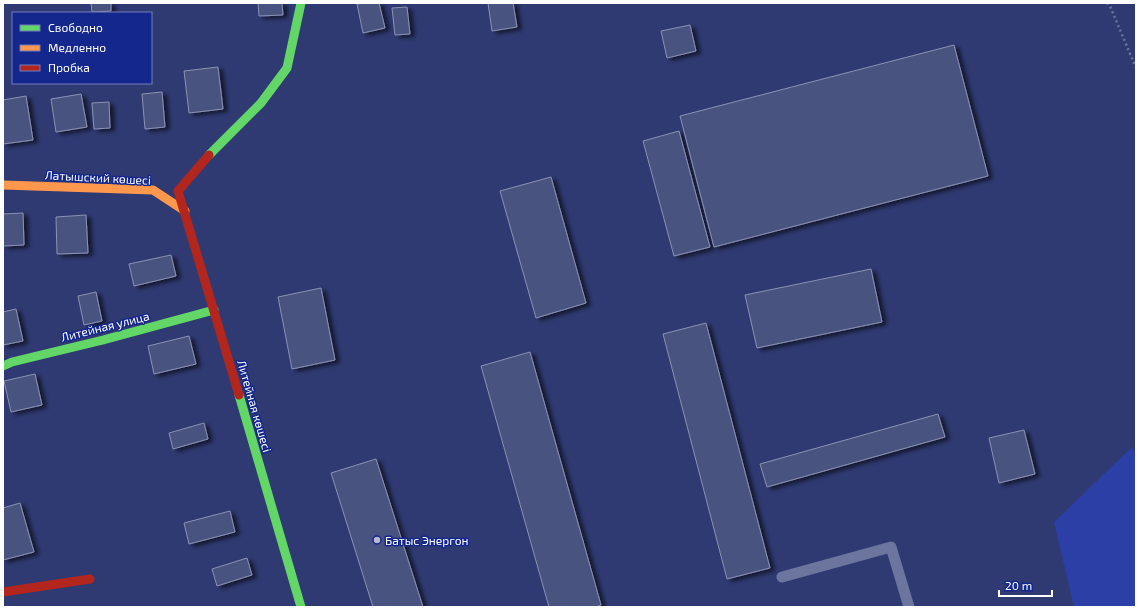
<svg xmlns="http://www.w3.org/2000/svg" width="1139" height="610" font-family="'Exo 2',sans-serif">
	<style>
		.green { fill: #2b3fa6 }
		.building { fill: #4a5380; stroke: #8b92b4; filter: url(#shadow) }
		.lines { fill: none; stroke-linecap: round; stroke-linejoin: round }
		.path { stroke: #6b759d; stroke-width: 2.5; stroke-dasharray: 2 3; stroke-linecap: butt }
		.lane { stroke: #6b759d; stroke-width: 11 }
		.fast { stroke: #63d668; stroke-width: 9 }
		.slow { stroke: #ff974d; stroke-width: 9 }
		.jam { stroke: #b3261e; stroke-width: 9 }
		.poi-dot { fill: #b6bace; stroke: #14278d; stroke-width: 1.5 }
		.labels { text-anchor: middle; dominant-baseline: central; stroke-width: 3; stroke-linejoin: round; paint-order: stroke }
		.street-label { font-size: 12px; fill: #fff; stroke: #14278d }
		.poi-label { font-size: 12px; fill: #fff; stroke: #14278d; text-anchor: start }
	</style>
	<defs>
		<filter id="shadow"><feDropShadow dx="4.5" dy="2.5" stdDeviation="2" flood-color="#0009"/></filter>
	</defs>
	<rect width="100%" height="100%" fill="#2f3a72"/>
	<path class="green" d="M1132 447 1136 456V607H1074L1054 522Z"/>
	<path class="building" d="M91 3H111V11L92 12Z
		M258 3H282L283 15 259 16Z
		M363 3H379L385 28 363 33 357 4Z
		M488 3H513L517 27 492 31Z
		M407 7 410 34 395 35 392 8Z
		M690 25 696 51 667 58 661 31Z
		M954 45 988 176 714 247 680 116Z
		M218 67 223 109 189 113 184 71Z
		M162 92 165 127 145 129 142 94Z
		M81 94 87 127 56 132 51 99Z
		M26 96 33 140 3 144V100Z
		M109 102 110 128 94 129 92 103Z
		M679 131 710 247 674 256 643 141Z
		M551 177 586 303 536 318 500 191Z
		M23 213 24 245 3 246V214Z
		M86 215 88 253 57 254 56 217Z
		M171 255 176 276 134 286 129 264Z
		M871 269 882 322 757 348 745 295Z
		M321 288 335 360 292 369 278 297Z
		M96 292 102 321 84 325 78 296Z
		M16 309 23 341 3 345V312Z
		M706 323 770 568 727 579 663 334Z
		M189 336 196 364 154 374 148 346Z
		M530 352 601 605 596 607H549L481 366Z
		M35 374 42 405 11 412 4 381Z
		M938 414 945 437 767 487 760 464Z
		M204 423 208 439 173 449 169 433Z
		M1024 430 1035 474 999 483 989 438Z
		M376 459 423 607H373L331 473Z
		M20 503 34 552 3 560V508Z
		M230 511 235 532 189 544 184 523Z
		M247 558 252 575 217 586 212 569Z"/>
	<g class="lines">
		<path class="path" d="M1107 3 1110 6 1136 68"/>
		<path class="lane" d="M782 577 891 547 909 607"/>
		<path class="fast" d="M209 155 261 103 287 68 301 3
			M3 366 12 362 103 340 214 310
			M239 395 301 607"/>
		<path class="slow" d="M3 185 153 190 185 211"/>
		<path class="jam" d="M209 155 178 191 239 395
			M3 592 90 579"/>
	</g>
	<circle class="poi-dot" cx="377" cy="540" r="4"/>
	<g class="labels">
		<g class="street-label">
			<text transform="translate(98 177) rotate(3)">Латышский көшесі</text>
			<text transform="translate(105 326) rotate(-14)">Литейная улица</text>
			<text transform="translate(255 406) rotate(74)">Литейная көшесі</text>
		</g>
		<g class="poi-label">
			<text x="385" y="540">Батыс Энергон</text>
		</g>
	</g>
	<rect width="1139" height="610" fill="none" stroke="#ffffff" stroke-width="8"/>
	<rect x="12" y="12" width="140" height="72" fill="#14278d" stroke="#727dbb"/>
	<rect x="20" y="25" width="20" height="6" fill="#63d668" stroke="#727dbb"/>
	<text x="48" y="32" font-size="12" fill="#ffffff">Свободно</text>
	<rect x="20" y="45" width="20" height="6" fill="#ff974d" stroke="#727dbb"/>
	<text x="48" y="52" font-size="12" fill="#ffffff">Медленно</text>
	<rect x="20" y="65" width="20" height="6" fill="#b3261e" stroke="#727dbb"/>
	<text x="48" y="72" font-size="12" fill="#ffffff">Пробка</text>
	<path d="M999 590v6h53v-6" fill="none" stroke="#ffffff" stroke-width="2"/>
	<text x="1005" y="590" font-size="12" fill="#ffffff" stroke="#14278d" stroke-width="3" paint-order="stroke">20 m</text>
</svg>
